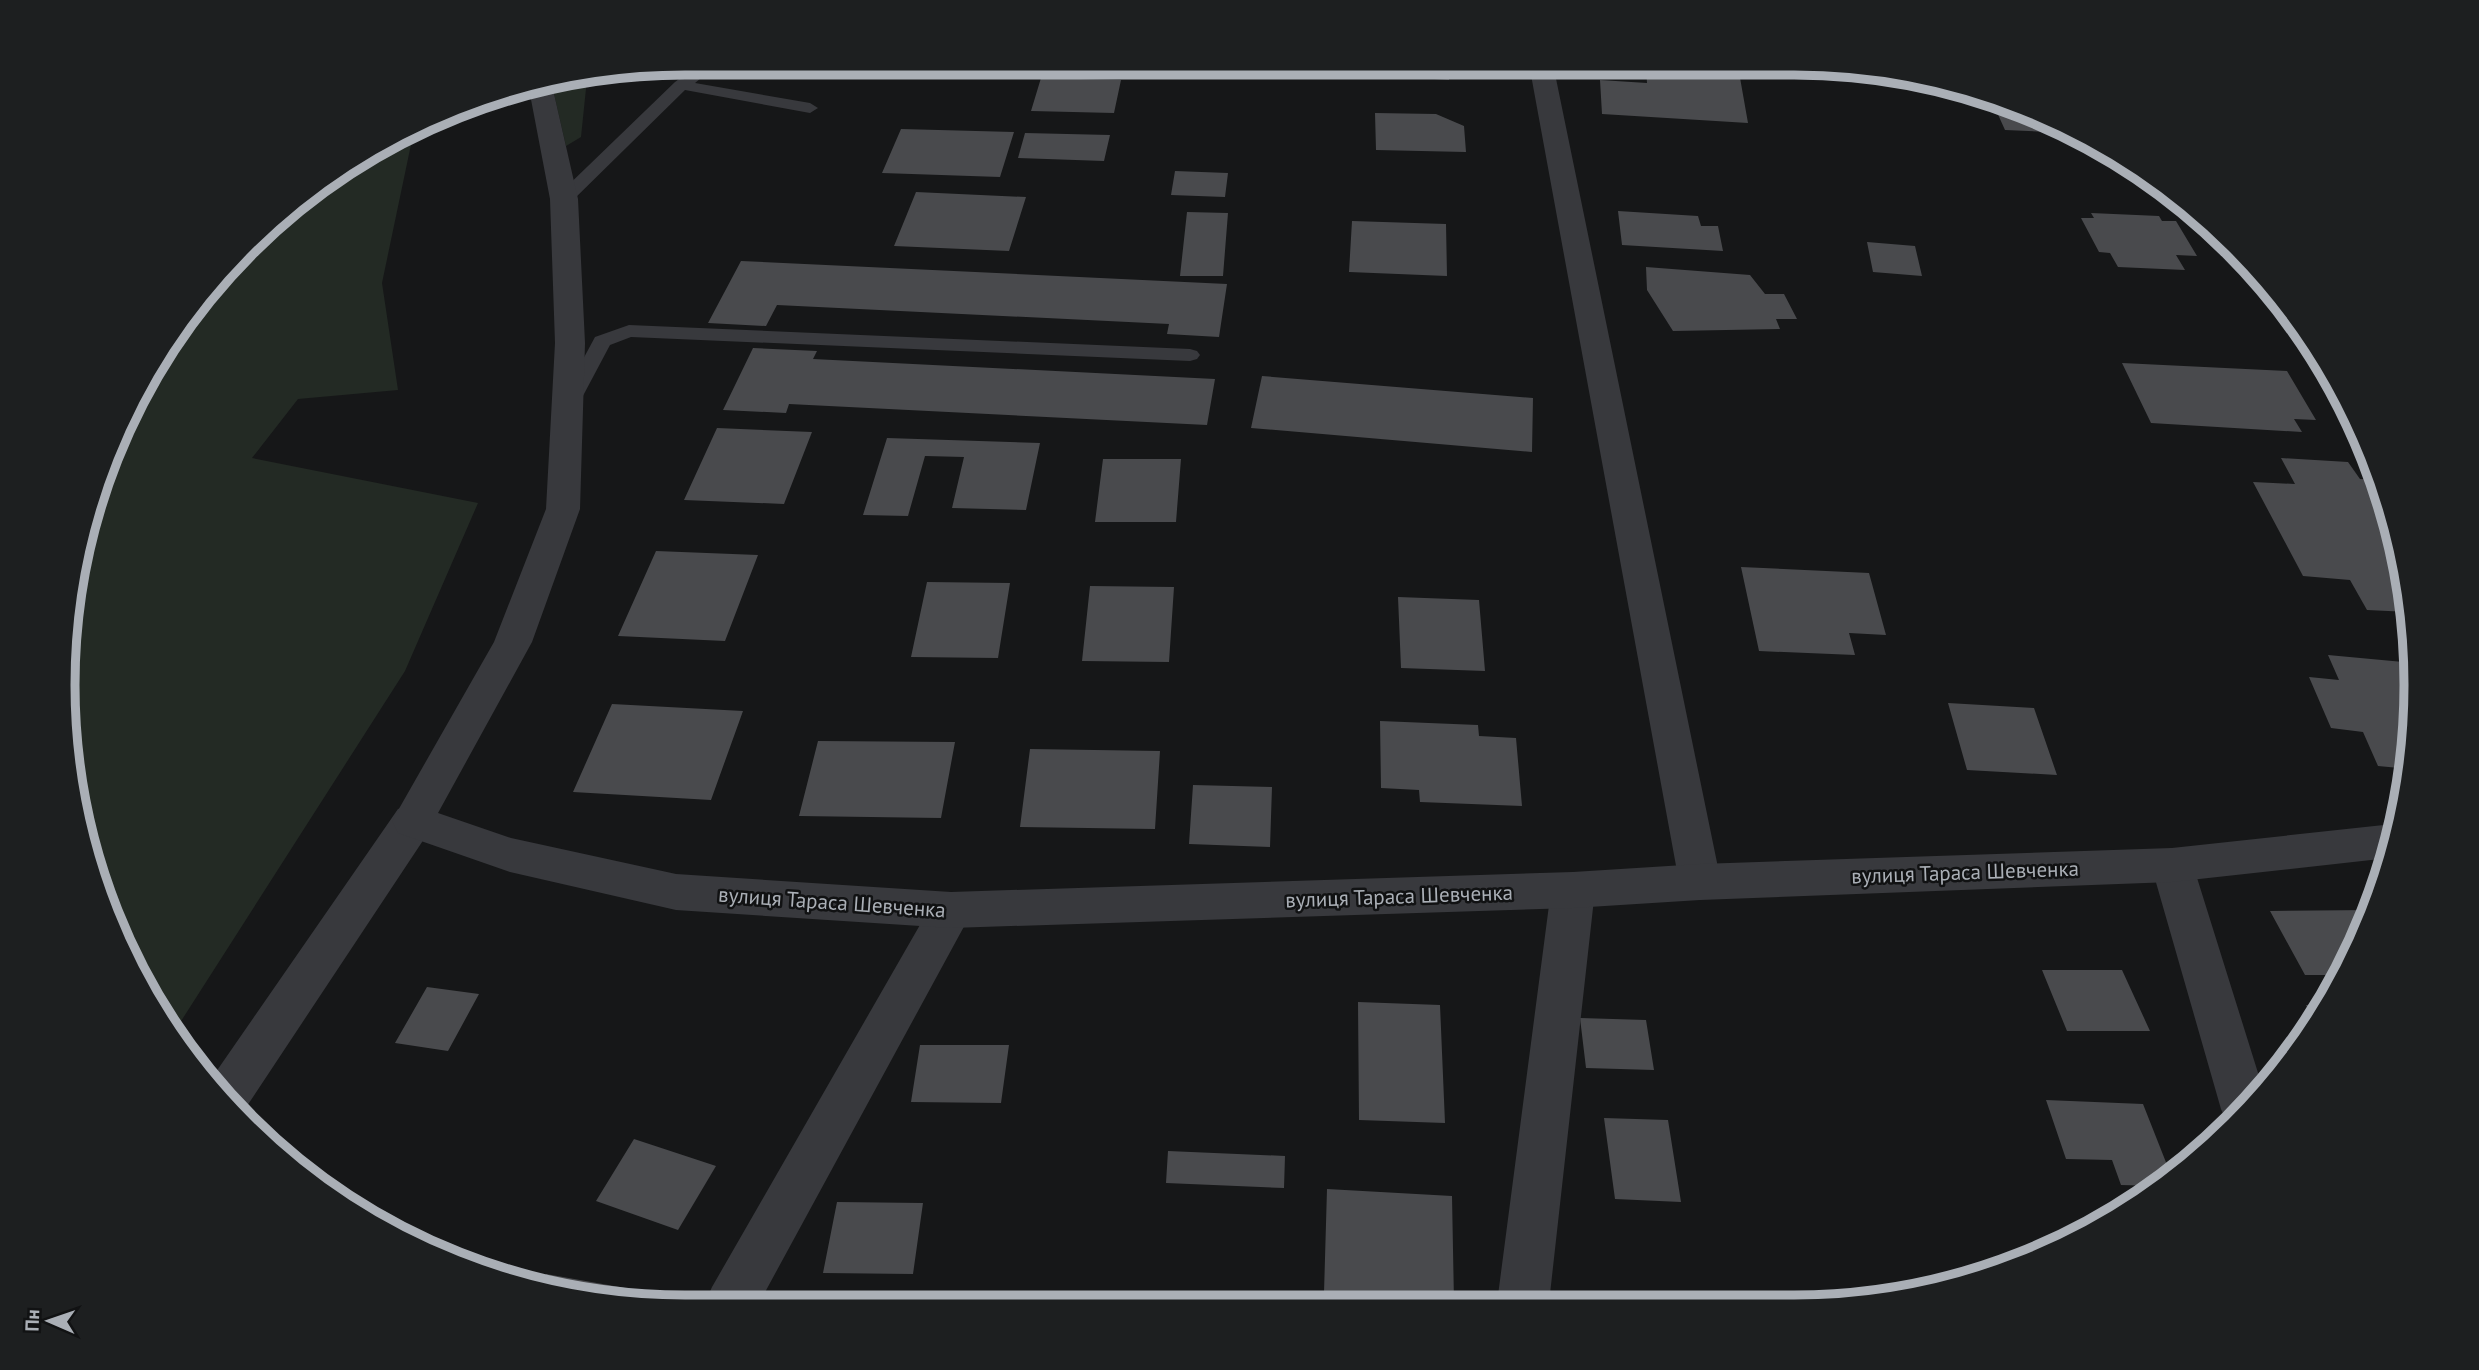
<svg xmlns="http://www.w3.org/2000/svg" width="2479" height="1370" font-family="'PT Sans',sans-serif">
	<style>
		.green { fill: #232a24 }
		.building { fill: #494a4d }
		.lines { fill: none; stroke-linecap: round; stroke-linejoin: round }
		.service { fill: #38393d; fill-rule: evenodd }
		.minor { fill: #38393d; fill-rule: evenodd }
		.tertiary { fill: #38393d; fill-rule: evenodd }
		.labels { text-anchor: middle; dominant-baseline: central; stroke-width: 5; stroke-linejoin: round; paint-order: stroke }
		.street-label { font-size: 21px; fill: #aaafb6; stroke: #111213 }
		.rim { fill: none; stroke: #aaafb6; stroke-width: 9 }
	</style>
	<rect width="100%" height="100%" fill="#161718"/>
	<path class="green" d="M587 79 581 137 566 146 552 85Z
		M413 135 382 283 398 390 298 399 252 458 478 503 405 671 176 1029 111 923 64 726 84 524 168 340 306 192Z"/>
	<path class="building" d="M1352 64H1450L1449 80 1404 77 1405 71 1351 67Z
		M1646 67 1739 72 1748 123 1602 114 1600 80 1647 83Z
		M1041 78 1121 80 1114 113 1031 111Z
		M1991 99 2071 132V133L2005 130Z
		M1375 113 1436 114 1464 126 1466 152 1376 150Z
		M901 129 1014 132 1000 177 882 173Z
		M1025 133 1110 135 1104 161 1018 158Z
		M1175 171 1228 173 1225 197 1171 195Z
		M916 192 1026 197 1009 251 894 246Z
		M1618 211 1698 216 1701 226H1718L1723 251 1622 245Z
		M1187 212 1228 213 1223 276H1180Z
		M2091 213 2159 216 2162 221H2176L2197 256 2176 255 2185 270 2118 267 2110 253 2099 252 2081 218H2094Z
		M1352 221 1446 224 1447 276 1349 272Z
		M1867 242 1915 246 1922 276 1873 272Z
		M741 261 1227 284 1219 337 1167 334 1169 324 777 305 766 326 708 323Z
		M1646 267 1750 275 1765 294H1784L1797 319H1776L1780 329 1673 331 1647 290Z
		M753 348 817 351 813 359 1215 379 1207 425 789 404 786 413 723 410Z
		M2122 363 2287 371 2316 420 2294 419 2302 432 2151 423Z
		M1262 376 1533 398 1532 452 1251 428Z
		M2334 403H2348L2363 441 2358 440Z
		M717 428 812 432 784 504 684 500Z
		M887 438 1040 443 1026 510 952 508 964 457 925 456 908 516 863 515Z
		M2281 458 2348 462 2360 479 2378 480 2395 524 2409 612 2367 610 2350 580 2303 576 2253 482 2295 484Z
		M1103 459H1181L1176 522H1095Z
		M656 551 758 555 725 641 618 636Z
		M1741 567 1869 573 1886 635 1849 633 1855 655 1759 651Z
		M927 582 1010 583 998 658 911 657Z
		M1090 586 1174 587 1169 662 1082 661Z
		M1398 597 1479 600 1485 671 1401 668Z
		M2328 655 2414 663 2410 769 2378 766 2363 732 2331 728 2309 677 2339 680Z
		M1948 703 2034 708 2057 775 1967 770Z
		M612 704 743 711 711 800 573 792Z
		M1380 721 1478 725 1479 736 1516 738 1522 806 1420 802 1419 790 1381 788Z
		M818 741 955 742 941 818 799 816Z
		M1030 749 1160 751 1155 829 1020 827Z
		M1193 785 1272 787 1270 847 1189 844Z
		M2372 910 2342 975H2305L2270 911Z
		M2042 970H2122L2150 1031H2067Z
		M427 987 479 994 448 1051 395 1043Z
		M1358 1002 1440 1005 1445 1123 1359 1120Z
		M2306 1005 2326 1006 2314 1022Z
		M1580 1018 1646 1020 1654 1070 1586 1068Z
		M920 1045H1009L1001 1103 911 1102Z
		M2046 1100 2143 1104 2171 1175 2158 1186 2121 1185 2112 1160 2066 1159Z
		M1604 1118 1668 1120 1681 1202 1615 1199Z
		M634 1139 716 1166 678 1230 596 1201Z
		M1168 1151 1285 1156 1284 1188 1166 1183Z
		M1327 1189 1452 1196 1454 1302 1324 1293Z
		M837 1202 923 1203 913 1274 823 1273Z
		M546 1274 642 1291 636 1304 540 1288Z"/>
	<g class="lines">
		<path class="service" d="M701 63H719L695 83 810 103 818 108 810 113 685 90 570 203H558L555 199 558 195 675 82Z
			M629 325 1190 349 1197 351 1200 355 1197 359 1190 361 631 337 610 345 576 409H562L559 404 595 337Z"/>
		<path class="minor" d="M1529 64H1553L1721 882 1715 895 1700 900 1685 895 1679 882Z
			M413 804 428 809 434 821 428 833 241 1115 218 1095 209 1082 398 809Z
			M2172 848 2187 853 2193 865 2264 1092 2228 1125 2221 1109 2151 865 2157 853Z
			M1573 872 1588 877 1595 890 1549 1303H1497L1551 890 1558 877Z
			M951 892 966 897 973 910 758 1305H704L712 1287 936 897Z"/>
		<path class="tertiary" d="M552 85 578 199 585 343 580 509 532 642 438 813 511 838 676 874 951 892 1573 872 1700 864 2172 848 2393 824 2397 825 2389 858 2172 882 1700 900 1573 908 951 928 676 910 510 872 398 833 392 821 494 642 546 509 555 343 550 199 529 89Z"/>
	</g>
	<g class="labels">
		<g class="street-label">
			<text transform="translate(1965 872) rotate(-2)">вулиця Тараса Шевченка</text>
			<text transform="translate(1399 896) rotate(-2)">вулиця Тараса Шевченка</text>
			<text transform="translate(832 902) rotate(4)">вулиця Тараса Шевченка</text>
		</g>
	</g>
	<path d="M0 0H2479V1370H0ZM685 75H1794A610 610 0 0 1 2404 685V685A610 610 0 0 1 1794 1295H685A610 610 0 0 1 75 685V685A610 610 0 0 1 685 75Z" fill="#1d1f20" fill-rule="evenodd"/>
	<path class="rim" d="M685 75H1794A610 610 0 0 1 2404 685V685A610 610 0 0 1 1794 1295H685A610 610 0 0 1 75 685V685A610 610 0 0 1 685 75Z"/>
	<g transform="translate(49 1321) rotate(272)" stroke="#111213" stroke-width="5" paint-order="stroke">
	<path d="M0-5L12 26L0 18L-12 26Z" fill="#aaafb6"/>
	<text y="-10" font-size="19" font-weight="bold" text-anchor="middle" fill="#aaafb6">Пн</text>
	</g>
</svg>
